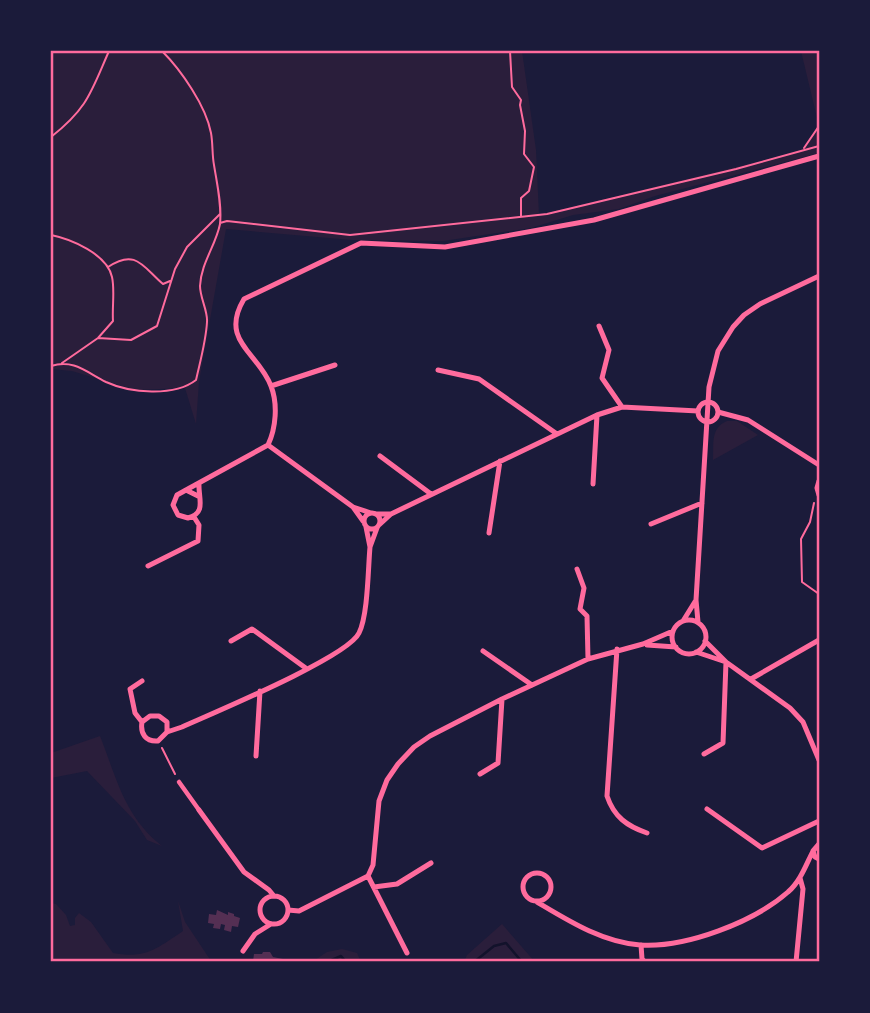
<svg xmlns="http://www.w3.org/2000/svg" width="870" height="1013" font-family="'Work Sans',sans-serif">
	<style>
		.green { fill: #2a1e3b }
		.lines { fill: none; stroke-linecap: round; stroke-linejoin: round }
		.stream { stroke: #12122b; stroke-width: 2.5 }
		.building { fill: #542f53 }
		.path { stroke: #ff6b9d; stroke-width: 2 }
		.pedestrian { stroke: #ff6b9d; stroke-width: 4.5 }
		.minor { stroke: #ff6b9d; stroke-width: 5 }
		.neatline { fill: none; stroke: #ff6b9d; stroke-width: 2.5 }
	</style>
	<rect width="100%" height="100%" fill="#1b1b3a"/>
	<path class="green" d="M51 51H522L536 150 539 215 802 151 819 126 801 51H819V153L655 196 619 209 573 215 531 228 443 241 352 240 226 229 199 382 196 424 185 388 135 390 72 371 51 369Z
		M727 421H737L758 435 713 460C714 444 710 428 727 421Z
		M100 736C117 779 124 816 162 846L147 840 135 821 87 771 51 778V753Z
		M178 901 185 922 211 961 209 962H51V903L56 904 66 915 70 926 75 925V918L79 913 91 922 113 953C146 959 156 949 183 931Z
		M502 924 535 962H464L467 955Z
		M342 949 357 953 361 962H312L327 952Z"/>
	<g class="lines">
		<path class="stream" d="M327 962 341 956 346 962
			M474 962 494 946 506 943 522 962"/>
	</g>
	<path class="building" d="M217 910 228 915V912L234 914V916L240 918 238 927 232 926 231 932 224 930 225 925 221 924 220 929 213 928 214 924 208 923 209 914 216 915Z
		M263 952H270L273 957 288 960V962L253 961 254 954H262Z"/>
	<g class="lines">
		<path class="path" d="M510 51 512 87 521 100 520 105 525 131 524 154 534 167 529 191 521 198V217
			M51 137C88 108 91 92 109 51
			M804 148 819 126
			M220 223 227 221 350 235 547 214 736 169 819 146
			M51 235C71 239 107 254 112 277 115 290 112 307 113 321L98 338 62 363
			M108 267C136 248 143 267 163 284L170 281
			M98 338 131 340 157 326 175 269 187 247 220 214
			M51 366C74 359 86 372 106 382 130 393 174 397 196 380 200 362 206 341 207 322 208 311 200 298 200 286 201 263 216 245 220 224 222 205 217 184 214 165 212 155 213 144 211 133 206 106 181 70 162 51
			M814 503 810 522 801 539 802 582 819 594
			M162 748 175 774"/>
		<path class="pedestrian" d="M179 782 199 810"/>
		<path class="minor" d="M599 326 609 350 602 378 622 407
			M438 370 479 379 557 434
			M271 386 335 365
			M698 412a10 10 0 1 1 20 0a10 10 0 1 1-20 0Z
			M718 412 748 420 819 465
			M268 445 353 507
			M380 456 431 494
			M819 481 817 488 819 495
			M593 484 597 415
			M186 490 268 445C276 428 278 404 271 386 258 352 219 341 244 299L361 243 445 247 594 220 819 156
			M198 496 186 490 177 495 173 505 178 515 188 518C207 513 198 498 199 483
			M364 521a8 8 0 1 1 16 0a8 8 0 1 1-16 0Z
			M376 514H391L379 525
			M391 514 597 415 622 407 698 411
			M363 521 353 507 371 513
			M651 524 702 503
			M366 527 370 547 377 528
			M489 533 500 461
			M148 566 198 541 199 525 194 517
			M577 569 584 588 580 609 587 616 588 659
			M672 637a17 17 0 1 1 34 0a17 17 0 1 1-34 0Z
			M683 621 696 600
			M698 622 696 600 709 387 718 351 733 327 744 315 760 304 819 276
			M231 641 252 629 307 669
			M705 641 726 662 790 708 803 722 819 760
			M647 645 676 647
			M617 649 607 796C614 817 627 826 647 833
			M483 651 532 685
			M696 652 723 661
			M751 679 819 640
			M142 722 135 713 130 689 142 681
			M167 732V722L159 716H150L142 722C140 734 146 742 158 741L167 732 182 727C213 713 348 657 359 633 368 615 368 569 370 547
			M704 754 723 743 726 662
			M256 756 260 691
			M480 774 498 763 502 699
			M707 809 762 848 819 821
			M199 810 244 872 269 890 274 896
			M819 844 813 851 815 857 819 859
			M523 887a14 14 0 1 1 28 0a14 14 0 1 1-28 0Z
			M374 887 397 884 431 863
			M260 910a14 14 0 1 1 28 0a14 14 0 1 1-28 0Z
			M537 902C569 921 602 942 640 945 686 948 754 922 788 892 800 882 806 865 813 851
			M288 910 299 911 368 876
			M641 945 642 959 645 962
			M243 951 255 934 271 924
			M407 953 368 876 373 865 379 801 387 780 398 764 414 747 430 736 502 699 588 659 643 644 673 631
			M796 962 803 889 800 878"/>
	</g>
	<rect width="870" height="1013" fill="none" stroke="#1b1b3a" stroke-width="105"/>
	<rect x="52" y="52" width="766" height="908" class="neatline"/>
</svg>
